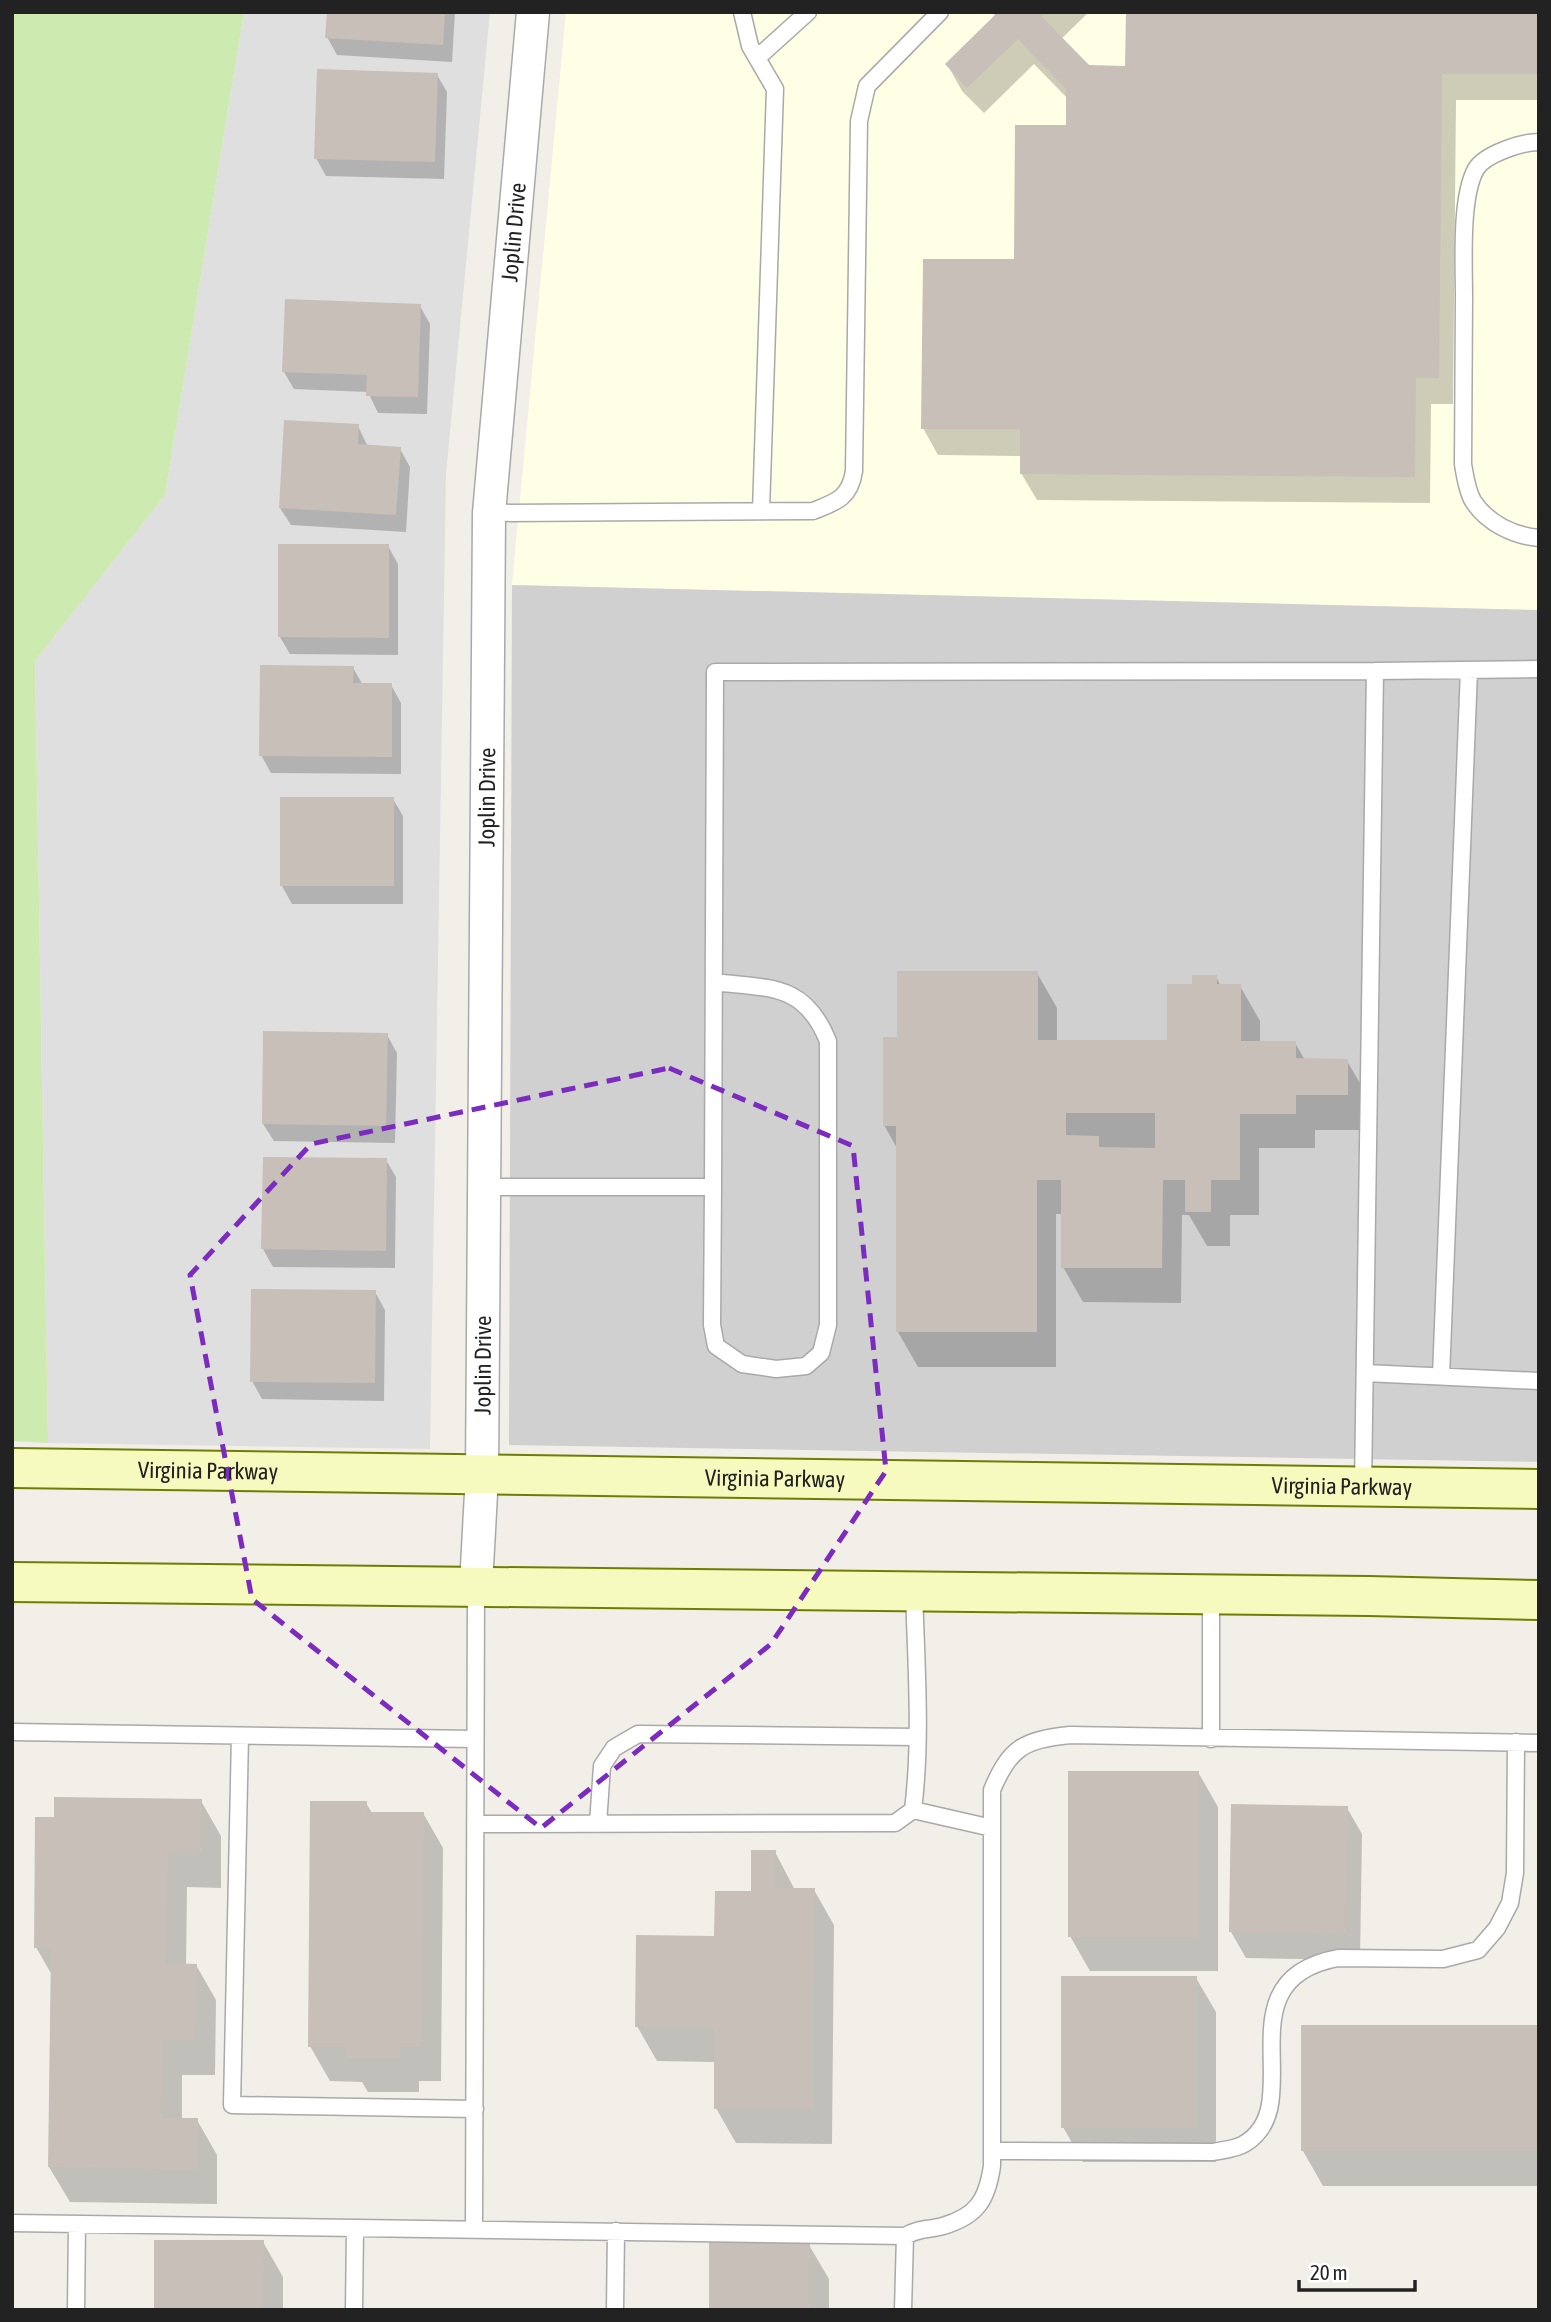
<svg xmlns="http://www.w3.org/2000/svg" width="1551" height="2322" font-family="'Asap Condensed',sans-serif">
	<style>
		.residential { fill: #e0dfdf }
		.education { fill: #ffffe5 }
		.religious { fill: #d0d0d0 }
		.grass { fill: #cdebb0 }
		.shadow { fill: #0003 }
		.building { fill: #c7bfb8; fill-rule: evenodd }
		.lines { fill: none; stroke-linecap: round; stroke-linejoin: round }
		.service-casing { stroke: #a9a9a9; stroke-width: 19 }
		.minor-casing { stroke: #a9a9a9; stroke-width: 35 }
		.secondary-casing { stroke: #707d05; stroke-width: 42 }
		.service { stroke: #fff; stroke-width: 16 }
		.minor { stroke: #fff; stroke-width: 32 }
		.secondary { stroke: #f7fabf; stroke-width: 38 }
		.marked { fill: none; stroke: #7b2cbf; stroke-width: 5; stroke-dasharray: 14 9; stroke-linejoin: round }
		.labels { text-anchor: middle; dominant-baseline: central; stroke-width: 7; stroke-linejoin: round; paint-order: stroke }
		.street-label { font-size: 23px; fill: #222; stroke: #fff }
	</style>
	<rect width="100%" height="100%" fill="#f2efe9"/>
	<path class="residential" d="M244 12H490L446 474 430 1449 48 1443 35 661 165 495Z"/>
	<path class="education" d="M566 12H1539V610L512 585Z"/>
	<path class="religious" d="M512 585 1539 610V1462L509 1445Z"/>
	<path class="grass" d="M12 12H244L165 495 35 661 48 1443 12 1441Z"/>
	<path class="shadow" d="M329 12H455L452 62 337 55 327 37Z
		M993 12H1089L1061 39 1088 67 1127 68 1539 12V100H1456L1453 404H1431L1430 503 1037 500 1021 473V456L938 455 923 428 1015 261 1067 127 1068 99 1034 64 984 113 962 91 947 64 996 17Z
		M437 75 447 92 444 179 326 176 316 158Z
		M420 306 430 324 427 414 378 413 368 392 294 389 284 372Z
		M358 426 368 447 400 449 410 467 406 532 291 525 280 508Z
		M388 546 398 564V655L290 654 280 637Z
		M353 668 363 685H391L401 703V774L271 773 261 755Z
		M393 799 403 816V904H292L282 886Z
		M1037 973 1057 1008V1042H1169L1194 986 1216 977 1221 986H1240L1260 1021V1043H1295L1305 1060 1347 1061 1367 1095V1130H1315V1148H1259V1215H1230V1246H1207L1189 1215H1182L1181 1303 1083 1302 1063 1267V1214H1056V1367H918L898 1332V1150L884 1125 899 1039Z
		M387 1035 397 1053 395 1143 274 1141 263 1124Z
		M386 1160 396 1177 395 1268 273 1267 263 1249Z
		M375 1292 385 1310 384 1401 262 1399 252 1381Z
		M1198 1772 1218 1807V1971H1090L1070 1936Z
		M201 1801 221 1836V1888L187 1887 186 1965H196L216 2000 215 2075H182V2120H197L217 2155V2204L70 2202 49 2167 53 1977 36 1947 55 1818Z
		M366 1803 372 1813H423L443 1848 441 2081H419V2092H368L362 2082 330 2081 310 2046Z
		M1347 1808 1362 1834 1360 1960 1246 1958 1231 1932Z
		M775 1852 795 1890H814L834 1925 832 2144 736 2143 716 2108V2062L657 2061 637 2026 753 1893Z
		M1196 1978 1216 2012V2162H1083L1063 2127Z
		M1303 2027H1539V2186H1323L1303 2151Z
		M263 2242 283 2277V2310H155Z
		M809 2245 829 2279V2310H710Z"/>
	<path class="building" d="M327 12H445L443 45 325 38Z
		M992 12H1046L1042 17 1089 65 1125 66 1126 12H1539V74H1442L1439 378H1416L1415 477 1020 474V429H921L923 259H1014L1015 125H1066V89L1018 39 967 88 945 64 995 15Z
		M317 69 438 73 435 162 314 159Z
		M285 299 421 304 418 397 366 396 367 375 282 372Z
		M284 420 359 424 358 444 401 447 396 515 279 508Z
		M278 544H389V638L278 637Z
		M260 665 354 666 353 683H392V757L259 756Z
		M280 797H394V886H280Z
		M897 971H1038V1040H1167V984H1192V975H1217V984H1241V1041H1296V1058L1348 1059V1095H1296V1114H1240V1180H1211V1212H1185V1180H1163L1162 1268H1061V1180H1037V1332H896V1126H883V1037H897ZM1066 1113H1155V1148L1099 1147V1136L1066 1135Z
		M263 1031 388 1033 386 1126 262 1124Z
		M263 1157 387 1158 386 1251 261 1249Z
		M251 1289 376 1290 375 1383 250 1382Z
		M1068 1771H1199V1937H1068Z
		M54 1797 202 1799V1854L168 1853 166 1963 197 1964 195 2041 163 2040 162 2118H198V2170L48 2167 51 1948H34L35 1817H54Z
		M310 1801H367V1812H424L422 2047H400V2058H346V2047H308Z
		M1231 1804 1348 1806 1346 1934 1229 1932Z
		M751 1850H776L775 1888H815L813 2109H714V2028L635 2027 636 1935 714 1936 715 1891H751Z
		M1061 1976H1197V2128H1061Z
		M1301 2025H1539V2151H1301Z
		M154 2240H264L263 2310H154Z
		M709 2242 810 2243V2310H709Z"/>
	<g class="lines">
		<g class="service-casing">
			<path id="service" d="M742 12 750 46 775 89 761 511
				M757 58 808 12
				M1539 142C1522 142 1485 154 1476 169 1460 197 1464 264 1464 297 1464 353 1463 408 1463 464 1465 476 1467 491 1473 501 1487 523 1514 536 1539 538
				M489 513 813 511C836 502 850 498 854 471L859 121 867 86 940 12
				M1375 671 1539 669
				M484 1187H713L715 672 1375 671 1363 1486
				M713 1187 712 1325 716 1346 742 1364 776 1369 806 1366 821 1353 828 1325V1041C804 982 769 989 714 982
				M1365 1373 1539 1381
				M1441 1376 1469 670
				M1211 1594V1739
				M12 1732 475 1739
				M240 1736 232 2105 475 2109
				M913 1810 992 1828
				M475 1824 895 1823 913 1810C922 1738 916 1663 914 1590
				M598 1824 602 1766 614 1748 638 1734 917 1737
				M992 2151 1213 2152C1222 2150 1236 2149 1244 2144 1312 2105 1218 1980 1338 1958L1443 1959 1478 1950 1497 1928 1510 1903 1515 1873 1516 1742
				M12 2223 905 2236C918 2228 929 2230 943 2226 977 2216 987 2200 992 2166V1790C1010 1747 1024 1740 1070 1735L1539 1743
				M474 2229 476 1585
				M76 2310 77 2224
				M354 2310 355 2228
				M615 2310 616 2231
				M903 2310 905 2236"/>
		</g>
		<g class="minor-casing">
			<g id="minor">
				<path id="s1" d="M476 1585 482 1475 489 513 533 12"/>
			</g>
		</g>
		<g class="secondary-casing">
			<g id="secondary">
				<path id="s2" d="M12 1468 1539 1489"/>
				<path d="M12 1582 1369 1596 1539 1600"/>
			</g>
		</g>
		<use href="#service" class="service"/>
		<use href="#minor" class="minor"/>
		<use href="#secondary" class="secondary"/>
	</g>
	<path class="marked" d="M669 1068 853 1146 886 1471 771 1644 541 1828 252 1599 190 1275 311 1144Z"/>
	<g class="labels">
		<g class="street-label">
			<text stroke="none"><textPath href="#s1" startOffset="1354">Joplin Drive</textPath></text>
			<text stroke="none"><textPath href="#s1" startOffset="788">Joplin Drive</textPath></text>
			<text stroke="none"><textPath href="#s1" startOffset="220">Joplin Drive</textPath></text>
			<text stroke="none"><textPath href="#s2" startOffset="196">Virginia Parkway</textPath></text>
			<text stroke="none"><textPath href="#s2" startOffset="763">Virginia Parkway</textPath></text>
			<text stroke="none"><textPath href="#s2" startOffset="1330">Virginia Parkway</textPath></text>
		</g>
	</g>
	<rect width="1551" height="2322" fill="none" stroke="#222222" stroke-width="28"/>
	<path d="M1299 2280v10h116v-10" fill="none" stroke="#222222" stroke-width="3.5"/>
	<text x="1310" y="2280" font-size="21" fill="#222222" stroke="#ffffff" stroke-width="5" paint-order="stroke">20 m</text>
</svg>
